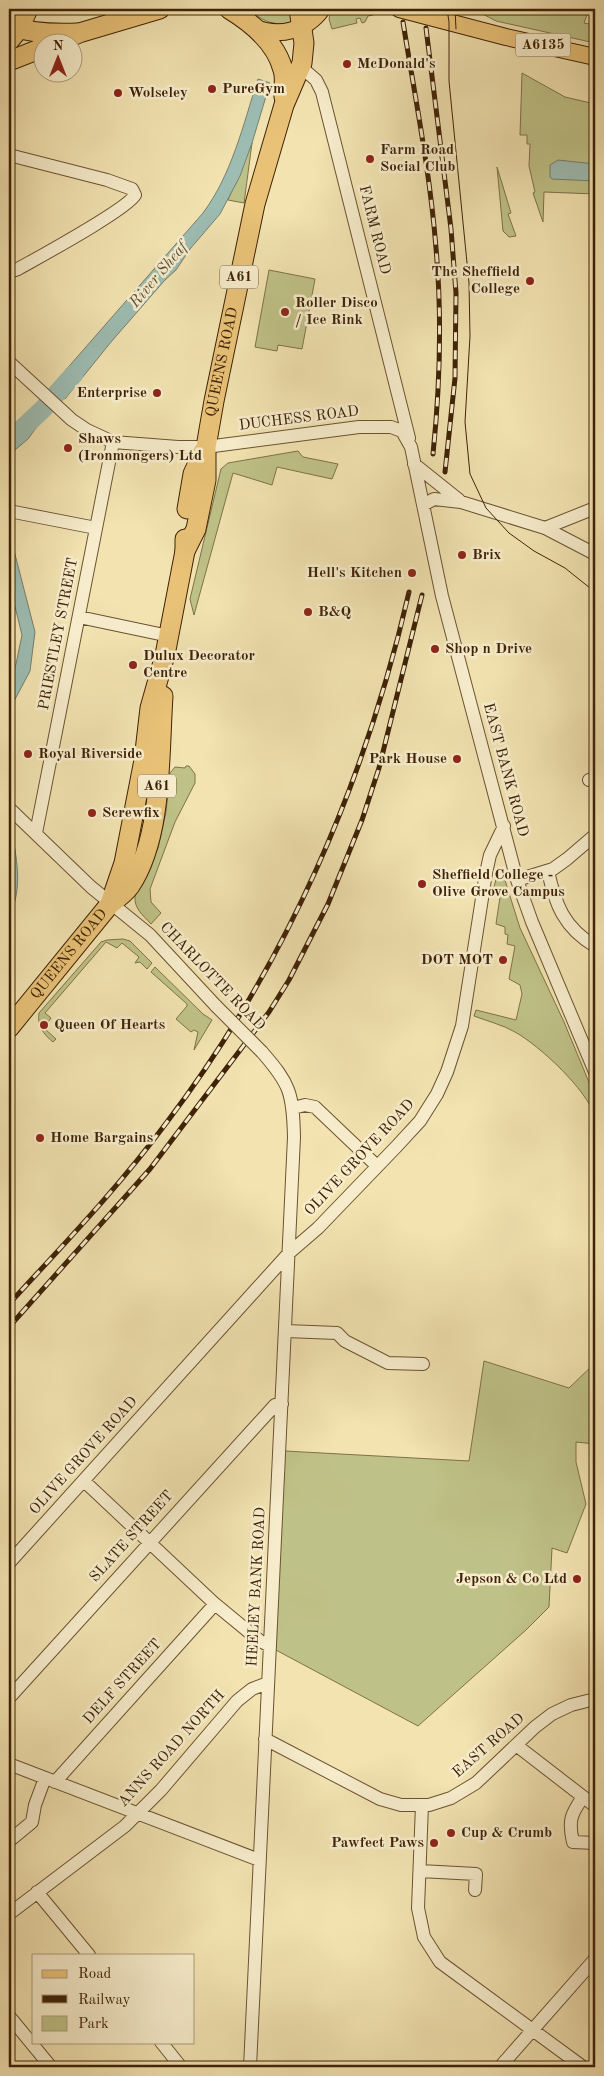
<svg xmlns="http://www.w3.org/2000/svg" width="604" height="2076" font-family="'Old Standard TT',serif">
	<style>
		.green { fill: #bfc288; stroke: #7e7247 }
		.water { fill: #9dbdb3; stroke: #777f6e }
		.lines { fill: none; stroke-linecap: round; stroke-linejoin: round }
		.river { stroke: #9dbdb3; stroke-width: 19 }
		.minor-casing { stroke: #6b5231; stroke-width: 14 }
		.major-casing { stroke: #3e2206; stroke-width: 18 }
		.highway-casing { stroke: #3e2206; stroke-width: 21 }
		.minor { stroke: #f7edcc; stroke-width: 12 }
		.major { stroke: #e9c278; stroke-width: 16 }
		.highway { stroke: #e9c278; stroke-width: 19 }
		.tram { stroke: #3e2206; stroke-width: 1 }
		.rail-casing { stroke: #3e2206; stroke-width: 5 }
		.rail { stroke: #f7edcc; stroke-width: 3; stroke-dasharray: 9; stroke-linecap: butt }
		.minor-bridge-casing { stroke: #6b5231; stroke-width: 14; stroke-linecap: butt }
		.minor-bridge { stroke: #f7edcc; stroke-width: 12 }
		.poi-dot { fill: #8f2418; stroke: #f7edcc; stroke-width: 2 }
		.labels { text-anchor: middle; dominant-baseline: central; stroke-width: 5; stroke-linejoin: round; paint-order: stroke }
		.shield { fill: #f7edcc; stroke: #765f41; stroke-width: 1 }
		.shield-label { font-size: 14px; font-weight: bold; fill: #3e2206 }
		.poi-label { font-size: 15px; font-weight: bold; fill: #3e2206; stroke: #f7edcc; text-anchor: start }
		.street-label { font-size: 15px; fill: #3e2206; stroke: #f7edcc }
		.water-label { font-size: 16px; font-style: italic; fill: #5a503a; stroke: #f7edcc }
	</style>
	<rect width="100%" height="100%" fill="#f2e3b1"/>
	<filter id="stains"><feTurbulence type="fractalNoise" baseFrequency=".004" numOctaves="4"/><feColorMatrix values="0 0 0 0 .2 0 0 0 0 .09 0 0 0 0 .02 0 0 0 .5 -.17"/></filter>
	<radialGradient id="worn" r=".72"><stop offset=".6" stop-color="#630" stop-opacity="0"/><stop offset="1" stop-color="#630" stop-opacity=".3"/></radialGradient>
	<path class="green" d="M248 9H291L294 21C275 28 263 21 248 9Z
		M339 9H351L373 15 368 16 365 22 362 23 360 18 356 19 357 23 332 29 329 19 330 14Z
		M473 9H554L553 12 563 15 566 9H577L588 12 584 23 595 25V43L496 21Z
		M522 73 565 97 595 104V194L544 192 543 222 533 193 535 192 529 166 530 144H527V135H520Z
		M252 143 244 203 228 200Z
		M497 167 511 213 508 214 516 236 509 237 503 231Z
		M269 270 315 279 302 349 278 345 277 351 255 347Z
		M298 451 303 457 338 464 332 479 277 467 272 485 233 473 194 615 190 599 221 469 228 463Z
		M186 766H189L195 774V783L175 822 150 889 151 902 161 913 151 924C143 915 134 909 135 896L158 848 166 812 170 773 175 767 185 768Z
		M497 875 504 877 520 928 564 1022 593 1092 595 1099V1116C586 1089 540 1046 515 1032 503 1025 487 1021 474 1016L476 1010 516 1020 522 994 520 985 509 979 515 946 507 944 508 935 505 934V927L496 924 500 897 494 887Z
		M123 939 130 941 152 963 147 969 140 962 135 963 139 957 122 943 117 948 106 942 45 1013 51 1018 46 1025 45 1029 56 1039 53 1042C43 1034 37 1025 39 1013L101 942 107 940Z
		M155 967 203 1014 212 1020 194 1050 198 1032 194 1030 191 1032 176 1019 187 1006V1004L151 972Z
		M484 1361 569 1388 595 1363V1444L576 1442V1462L586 1504 567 1553 552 1548 549 1607 526 1630 418 1726 274 1649 285 1451 469 1461Z"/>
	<path class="water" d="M258 79 270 83 252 143 240 176 220 214 190 249 176 270 165 280 111 342 65 399 50 388 203 213C232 174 243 125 258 79Z
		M558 160 595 164V181L552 179 550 177V165Z
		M37 405 47 413 28 439 9 455V429H12Z
		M9 531 35 632 30 671 12 705 9 719V683L16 664 22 635 9 582Z
		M9 823 11 825C16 859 24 885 9 918Z"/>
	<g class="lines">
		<path class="river" d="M9 441 43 409 74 374"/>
		<g class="minor-casing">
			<path id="minor" d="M301 67 316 80 322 92 409 438
				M9 155 107 180 132 189 135 195C126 210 39 257 18 269L9 272
				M9 362 72 420 87 430 113 442 178 447H206L359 427H391L402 431 411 447 442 596 517 880 532 922 595 1072
				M414 464 459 500
				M423 505 434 499 461 502 545 528 595 554
				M9 511 96 528
				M545 528 595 508
				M79 617 169 636
				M589 780 595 779
				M9 808 91 887 150 935 216 1006
				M36 833 113 442
				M548 871C555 904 564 928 595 946
				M517 880 553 869 567 859 595 835
				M293 1108 305 1105 315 1107 377 1166
				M289 1253 318 1228 396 1147 420 1121 437 1094 447 1072 462 1026 486 873 490 855 504 826
				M286 1331 337 1333 345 1341 388 1363 423 1364
				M84 1481 215 1604 260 1641 270 1646
				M9 1563 289 1253
				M9 1698 275 1405 282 1404
				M265 1739 380 1799 401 1805H429L451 1798 476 1783 535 1727 552 1714 571 1705 595 1699
				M516 1745 595 1806
				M9 1764 259 1860
				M55 1782 215 1604
				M583 1797C571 1814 568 1821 573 1842L595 1843
				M422 1805 418 1908 424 1937 440 1962 583 2067
				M9 1841 32 1822 35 1805 45 1778
				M420 1871 476 1874 475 1890
				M37 1892 89 1955
				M9 1914 125 1826 161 1790 237 1701 252 1689 268 1683
				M9 2016 51 2067
				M161 2042 181 2067
				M250 2067 294 1137C293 1093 290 1084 262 1052
				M500 2067 595 1959"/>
		</g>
		<g class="major-casing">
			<path id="major" d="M399 9 506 37 595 57
				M256 28C280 38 307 30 322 9"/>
		</g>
		<g class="highway-casing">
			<g id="highway">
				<path d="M229 9C252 23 276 42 283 70 286 78 283 88 284 97"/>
				<path d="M9 26C30 33 54 34 77 33"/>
				<path d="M9 41 19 29 28 9"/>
				<path d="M59 42 79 33 160 9"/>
				<path d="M9 61 42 48"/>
				<path d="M187 509 193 474 203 452"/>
				<path id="s1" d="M185 551 196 529 206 480V447L214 401 255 204 284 105 302 63 304 43 299 9"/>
				<path d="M110 904 124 863 144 760 150 708 165 655 185 551V539"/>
				<path id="s2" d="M9 1028 110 904C117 899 125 893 130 886 163 837 159 754 163 696"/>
			</g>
		</g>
		<use href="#minor" class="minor"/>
		<use href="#major" class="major"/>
		<use href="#highway" class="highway"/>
		<path class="tram" d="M447 9 449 22V81L469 283 470 336 465 422 470 474 486 508 509 533 534 551 565 568 595 592
			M455 9 456 29"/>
		<g class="rail-casing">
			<path id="rail" d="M403 22C415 97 430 172 436 248 442 316 440 386 433 454
				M426 28 451 229 456 293 455 378 445 472
				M9 1304C63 1245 119 1187 167 1122 286 965 365 783 409 592
				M9 1327 150 1169 269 1012 289 980 328 904 362 820 379 768 422 595"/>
		</g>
		<use href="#rail" class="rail"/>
		<g class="minor-bridge-casing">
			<path id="minor-bridge" d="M216 1006 262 1052"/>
		</g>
		<use href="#minor-bridge" class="minor-bridge"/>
	</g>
	<g class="poi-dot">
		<circle cx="347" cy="64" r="5"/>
		<circle cx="212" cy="89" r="5"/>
		<circle cx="118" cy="93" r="5"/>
		<circle cx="370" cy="159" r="5"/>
		<circle cx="530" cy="281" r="5"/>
		<circle cx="285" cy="312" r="5"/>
		<circle cx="157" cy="393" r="5"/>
		<circle cx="68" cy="448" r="5"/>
		<circle cx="462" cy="555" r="5"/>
		<circle cx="412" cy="573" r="5"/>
		<circle cx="308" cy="612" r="5"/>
		<circle cx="435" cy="649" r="5"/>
		<circle cx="133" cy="665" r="5"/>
		<circle cx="28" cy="754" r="5"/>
		<circle cx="457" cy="759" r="5"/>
		<circle cx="92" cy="813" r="5"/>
		<circle cx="422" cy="884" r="5"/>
		<circle cx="503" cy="960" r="5"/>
		<circle cx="44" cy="1025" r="5"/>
		<circle cx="40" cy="1138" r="5"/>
		<circle cx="577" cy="1579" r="5"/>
		<circle cx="451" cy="1833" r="5"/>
		<circle cx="434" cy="1843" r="5"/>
	</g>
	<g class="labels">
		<g class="shield">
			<rect x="515.5" y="33.5" width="55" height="23" rx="4"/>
			<rect x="220" y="265.5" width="38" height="23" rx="4"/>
			<rect x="138" y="774.5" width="38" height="23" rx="4"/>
		</g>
		<g class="shield-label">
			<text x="543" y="45">A6135</text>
			<text x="239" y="277">A61</text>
			<text x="157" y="786">A61</text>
		</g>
		<g class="poi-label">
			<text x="357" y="64">McDonald's</text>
			<text x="222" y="89">PureGym</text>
			<text x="128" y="93">Wolseley</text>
			<text x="380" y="150">Farm Road<tspan x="380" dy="17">Social Club</tspan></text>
			<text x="520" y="272" text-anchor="end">The Sheffield<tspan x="520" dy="17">College</tspan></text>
			<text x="295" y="303">Roller Disco<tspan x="295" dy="17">/ Ice Rink</tspan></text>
			<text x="147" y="393" text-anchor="end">Enterprise</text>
			<text x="78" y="439">Shaws<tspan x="78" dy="17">(Ironmongers) Ltd</tspan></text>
			<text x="472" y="555">Brix</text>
			<text x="402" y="573" text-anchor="end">Hell's Kitchen</text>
			<text x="318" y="612">B&amp;Q</text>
			<text x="445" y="649">Shop n Drive</text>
			<text x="143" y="656">Dulux Decorator<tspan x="143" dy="17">Centre</tspan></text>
			<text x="38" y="754">Royal Riverside</text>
			<text x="447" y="759" text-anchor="end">Park House</text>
			<text x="102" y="813">Screwfix</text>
			<text x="432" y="875">Sheffield College -<tspan x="432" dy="17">Olive Grove Campus</tspan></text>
			<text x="493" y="960" text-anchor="end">DOT MOT</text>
			<text x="54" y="1025">Queen Of Hearts</text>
			<text x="50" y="1138">Home Bargains</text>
			<text x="567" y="1579" text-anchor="end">Jepson &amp; Co Ltd</text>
			<text x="461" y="1833">Cup &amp; Crumb</text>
			<text x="424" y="1843" text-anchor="end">Pawfect Paws</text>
		</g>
		<g class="street-label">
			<text transform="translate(374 230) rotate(76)">FARM ROAD</text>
			<text stroke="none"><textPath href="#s1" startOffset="194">QUEENS ROAD</textPath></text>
			<text transform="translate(299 419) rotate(-7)">DUCHESS ROAD</text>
			<text transform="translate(59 634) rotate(-79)">PRIESTLEY STREET</text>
			<text transform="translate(505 770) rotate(75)">EAST BANK ROAD</text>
			<text stroke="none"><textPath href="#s2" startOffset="95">QUEENS ROAD</textPath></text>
			<text transform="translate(212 977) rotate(46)">CHARLOTTE ROAD</text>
			<text transform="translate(360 1158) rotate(-47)">OLIVE GROVE ROAD</text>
			<text transform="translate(84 1456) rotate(-48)">OLIVE GROVE ROAD</text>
			<text transform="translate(132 1537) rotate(-48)">SLATE STREET</text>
			<text transform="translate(257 1587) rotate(-87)">HEELEY BANK ROAD</text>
			<text transform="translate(123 1682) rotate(-48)">DELF STREET</text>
			<text transform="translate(489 1746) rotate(-41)">EAST ROAD</text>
			<text transform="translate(172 1749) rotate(-48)">ANNS ROAD NORTH</text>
		</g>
		<g class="water-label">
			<text transform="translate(159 275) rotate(-50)">River Sheaf</text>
		</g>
	</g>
	<rect width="604" height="2076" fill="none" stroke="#f2e3b1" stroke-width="30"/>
	<rect x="10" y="10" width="584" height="2056" fill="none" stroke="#3e2206" stroke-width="2.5"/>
	<rect x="15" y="15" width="574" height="2046" fill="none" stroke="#3e2206"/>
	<rect x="32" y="1954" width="162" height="90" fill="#f7edcc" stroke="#ad9c7d"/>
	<rect x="42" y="1970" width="25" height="8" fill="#e9c278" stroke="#ad9c7d"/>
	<text x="78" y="1978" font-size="15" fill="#3e2206">Road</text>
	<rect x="42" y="1995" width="25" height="8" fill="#3e2206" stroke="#ad9c7d"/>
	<text x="78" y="2004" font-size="15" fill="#3e2206">Railway</text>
	<rect x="42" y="2016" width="25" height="15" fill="#bfc288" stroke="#ad9c7d"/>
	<text x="78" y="2028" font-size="15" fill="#3e2206">Park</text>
	<g transform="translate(58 58)"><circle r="24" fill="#f7edcc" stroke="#ad9c7d"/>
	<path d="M0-4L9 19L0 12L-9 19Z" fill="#8f2418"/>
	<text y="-8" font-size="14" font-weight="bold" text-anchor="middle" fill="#3e2206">N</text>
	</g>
	<rect width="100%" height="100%" filter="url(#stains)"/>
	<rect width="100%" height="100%" fill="url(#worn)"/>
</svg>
